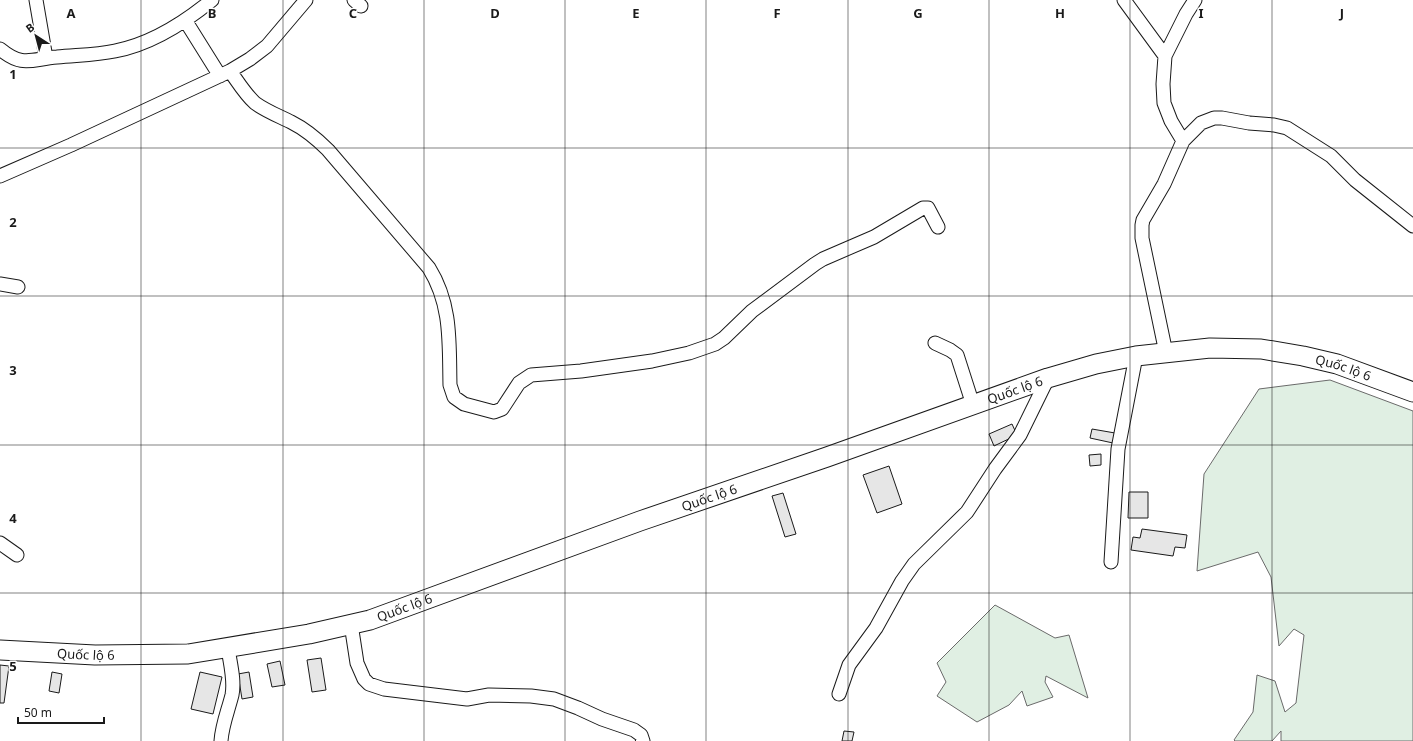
<svg xmlns="http://www.w3.org/2000/svg" width="1413" height="741" font-family="'Noto Sans',sans-serif">
	<style>
		.green { fill: #e0efe3; stroke: #6a6a6a }
		.building { fill: #e6e6e6; stroke: #1a1a1a }
		.lines { fill: none; stroke-linecap: round; stroke-linejoin: round }
		.minor-casing { stroke: #1a1a1a; stroke-width: 15 }
		.highway-casing { stroke: #1a1a1a; stroke-width: 21 }
		.minor { stroke: #fff; stroke-width: 13 }
		.highway { stroke: #fff; stroke-width: 19 }
		.grid { fill: none; stroke: #1a1a1a; stroke-width: 1; stroke-opacity: 0.55 }
		.labels { text-anchor: middle; dominant-baseline: central; stroke-width: 3; stroke-linejoin: round; paint-order: stroke }
		.street-label { font-size: 13px; fill: #1a1a1a; stroke: #fff }
		.grid-label { font-size: 13px; text-anchor: middle; font-weight: bold; fill: #1a1a1a; stroke: #fff; stroke-width: 3; stroke-linejoin: round; paint-order: stroke }
	</style>
	<rect width="100%" height="100%" fill="#fff"/>
	<path class="green" d="M1330 380 1413 411V741H1281V731L1272 741H1235L1234 740 1253 712 1257 675 1275 681 1285 712 1296 703 1304 635 1294 629 1279 646 1271 577 1258 552 1197 571 1204 474 1259 389Z
		M995 605 1055 638 1069 635 1088 698 1046 676 1045 682 1053 697 1027 706 1022 691 1009 705 977 722 937 696 946 682 937 663Z"/>
	<path class="building" d="M1012 424 1017 435 994 446 989 434Z
		M1092 429 1115 433 1113 443 1090 438Z
		M1101 454V465L1090 466 1089 455Z
		M889 466 902 504 877 513 863 475Z
		M1129 492H1148V518H1128Z
		M783 493 796 534 785 537 772 496Z
		M1142 529 1187 535 1185 548 1175 547 1173 556 1131 550 1133 537 1140 538Z
		M321 658 326 690 312 692 307 660Z
		M280 661 285 685 272 687 267 664Z
		M0 665 9 666 4 703H0Z
		M52 672 62 674 59 693 49 691Z
		M200 672 222 677 213 714 191 709Z
		M249 672 253 697 242 699 238 674Z
		M844 731 854 732 852 741H842Z"/>
	<g class="lines">
		<g class="minor-casing">
			<path id="minor" d="M36 0 46 58
				M354 0 361 6
				M1124 0 1165 56
				M185 20 220 76
				M0 49C23 68 31 59 57 57 77 55 96 55 115 51 152 44 184 23 212 0
				M230 71C238 82 245 94 255 103 266 111 279 116 291 122 305 129 317 139 328 150L429 268C452 305 449 343 450 385L454 397 464 404 494 412 502 409 519 383 531 375 581 371 652 361 689 353 715 344 724 338 752 311 815 264 823 259 874 237 923 208H928L938 227
				M1183 141 1171 121 1164 103 1163 84 1165 56 1186 14 1195 0
				M0 176 71 145 230 71 250 59 267 46 306 0
				M0 284 18 287
				M935 343 950 350 957 355 973 405
				M1166 353 1142 238V225L1143 220 1164 184 1183 141 1201 123 1214 118H1222L1249 123 1274 125 1287 128 1331 156 1355 180 1413 226
				M0 543 17 555
				M1111 562 1118 449 1136 356
				M351 624 357 663 364 679 369 684 384 689 467 699 489 695 531 696 554 699 578 708 602 719 634 730 641 735 643 741
				M839 694 849 665 876 628 902 581 914 564 967 512 995 469 1020 435 1048 378
				M221 741C222 725 228 711 232 695 235 680 230 663 228 648"/>
		</g>
		<g class="highway-casing">
			<g id="highway">
				<path id="s1" d="M0 650 95 655 188 654 309 634 370 620 640 521 827 457 1048 378 1096 364 1136 356 1210 348 1261 349 1303 356 1337 364 1413 392"/>
			</g>
		</g>
		<use href="#minor" class="minor"/>
		<use href="#highway" class="highway"/>
	</g>
	<path class="grid" d="M141 0V741M283 0V741M424 0V741M565 0V741M706 0V741M848 0V741M989 0V741M1130 0V741M1272 0V741M0 148H1413M0 296H1413M0 445H1413M0 593H1413"/>
	<g class="labels">
		<g class="street-label">
			<text stroke="none"><textPath href="#s1" startOffset="1394">Quốc lộ 6</textPath></text>
			<text stroke="none"><textPath href="#s1" startOffset="1058">Quốc lộ 6</textPath></text>
			<text stroke="none"><textPath href="#s1" startOffset="734">Quốc lộ 6</textPath></text>
			<text stroke="none"><textPath href="#s1" startOffset="410">Quốc lộ 6</textPath></text>
			<text stroke="none"><textPath href="#s1" startOffset="86">Quốc lộ 6</textPath></text>
		</g>
	</g>
	<g class="grid-label">
		<text x="71" y="18">A</text>
		<text x="212" y="18">B</text>
		<text x="353" y="18">C</text>
		<text x="495" y="18">D</text>
		<text x="636" y="18">E</text>
		<text x="777" y="18">F</text>
		<text x="918" y="18">G</text>
		<text x="1060" y="18">H</text>
		<text x="1201" y="18">I</text>
		<text x="1342" y="18">J</text>
		<text x="13" y="79">1</text>
		<text x="13" y="227">2</text>
		<text x="13" y="375">3</text>
		<text x="13" y="523">4</text>
		<text x="13" y="671">5</text>
	</g>
	<g transform="translate(36 36) rotate(324)" stroke="#ffffff" stroke-width="3" paint-order="stroke">
	<path d="M0-3L7 15L0 10L-7 15Z" fill="#1a1a1a"/>
	<text y="-6" font-size="11" font-weight="bold" text-anchor="middle" fill="#1a1a1a">B</text>
	</g>
	<path d="M18 717v6h86v-6" fill="none" stroke="#1a1a1a" stroke-width="2"/>
	<text x="24" y="717" font-size="12" fill="#1a1a1a" stroke="#ffffff" stroke-width="3" paint-order="stroke">50 m</text>
</svg>
